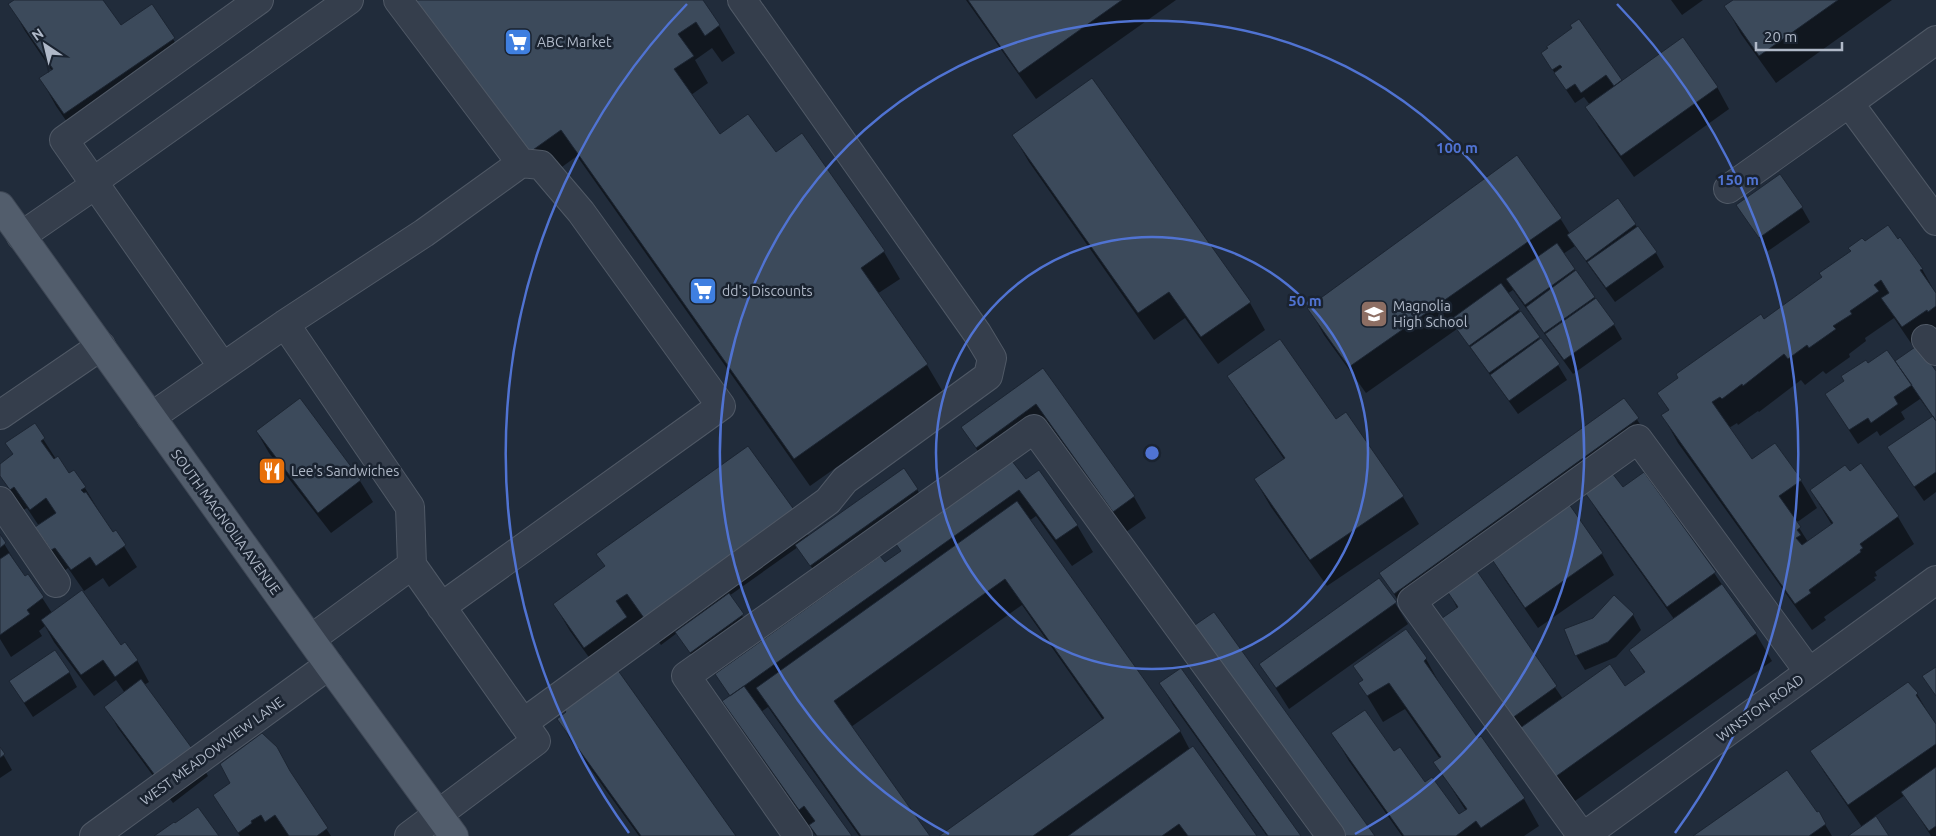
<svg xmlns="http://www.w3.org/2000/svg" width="1936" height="836" font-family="Ubuntu,sans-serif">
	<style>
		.shadow { fill: #0007 }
		.building { fill: #3c4a5b; stroke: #1c2532 }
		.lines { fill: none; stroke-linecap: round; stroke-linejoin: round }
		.minor-casing { stroke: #505966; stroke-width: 30 }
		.major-casing { stroke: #3e4755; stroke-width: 30 }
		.minor { stroke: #353e4c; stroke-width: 28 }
		.major { stroke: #525d6c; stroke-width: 28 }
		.ring { fill: none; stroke: #5073d2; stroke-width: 2.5 }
		.labels { text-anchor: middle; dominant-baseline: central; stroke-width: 5; stroke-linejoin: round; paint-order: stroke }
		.poi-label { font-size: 14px; fill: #b0b9c8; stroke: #1a2330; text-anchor: start }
		.street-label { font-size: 14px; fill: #b0b9c8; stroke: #1a2330 }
		.centre { fill: #5073d2; stroke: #1a2330; stroke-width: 2.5 }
		.ring-label { font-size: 15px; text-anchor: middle; font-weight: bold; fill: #5073d2; stroke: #1a2330; stroke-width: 5; stroke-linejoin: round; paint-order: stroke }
	</style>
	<rect width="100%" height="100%" fill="#212c3b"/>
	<path class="shadow" d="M16 0H102L120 27 152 6 190 66 80 141 56 106 41 79 52 71 25 31 10 4Z
		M410 0H701L719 26 735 53 722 62 712 48 695 60 708 83 691 95 719 136 775 154 802 135 884 252 900 279 877 294 927 365 943 392 810 486 577 156 540 183Z
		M966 0H1176L1036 99Z
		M1671 0H1703L1682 15Z
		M1735 0H1892L1776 83 1741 34 1726 7Z
		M1579 21 1622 82 1717 87 1729 109 1634 177 1599 128 1587 107 1590 105 1584 97 1575 103 1542 54 1574 28Z
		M1013 135 1250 303 1265 330 1218 364 1185 318 1154 340 1029 162Z
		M1617 200 1656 253 1664 267 1615 302 1575 246 1563 254 1614 325 1622 339 1573 374 1513 290 1507 294 1558 365 1567 380 1518 414 1457 329 1366 393 1324 335 1309 308 1560 218 1570 234Z
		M1738 205 1802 208 1810 222 1768 251Z
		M1865 243 1922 269 1936 294V341L1921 352 1936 373V492L1924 501 1897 462 1933 417 1920 399 1901 412 1905 419 1880 436 1877 431 1858 444 1835 409 1868 365 1898 368 1915 349 1894 318 1865 338 1866 341 1849 354 1850 357 1826 374 1823 371 1805 385 1801 380 1759 412 1758 411 1738 425 1737 423 1729 428 1752 460 1775 444 1801 481 1817 508 1796 523 1808 542 1832 525 1811 491 1850 473 1861 465 1898 517 1914 544 1875 572 1877 576 1874 577 1876 580 1824 617 1826 620 1812 630 1678 443 1663 416 1669 411 1659 393 1823 278Z
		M1043 370 1134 497 1146 518 1126 532 1049 425 989 468 962 427Z
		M1229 376 1336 420 1345 414 1403 497 1419 524 1327 586 1271 507 1255 480 1284 459 1245 403Z
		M1624 399 1650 440 1407 615 1381 573Z
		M299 400 360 481 373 502 331 533 269 453 257 432Z
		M34 425 56 459 69 475 85 488 113 534 115 532 137 567 109 587 103 578 84 591 68 568 64 571 37 528 39 526 27 508 23 510 0 475V465L14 455Z
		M1026 481 1077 525 1093 552 1072 566 1036 516 1029 521 1180 731 1190 750 1255 836H941L1103 720 1022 605 851 727 928 836H859L768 707 761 712 850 836H816L739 729 723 702 730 697 717 674 885 564Z
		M917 489 925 504 820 580 798 547 729 596 751 629 699 667 677 633 661 645 643 620 601 674 570 631 554 604 606 567 598 554 794 512 809 537Z
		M1587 493 1714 573 1756 634 1772 661 1568 806 1533 758 1449 592 1476 573 1563 699 1625 688 1645 674 1631 650 1674 619 1599 514Z
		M1568 505 1602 554 1614 575 1538 628 1505 580 1492 558Z
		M0 537 25 578 28 576 52 613 121 647 137 660 149 682 144 685 196 755 208 776 173 803 118 728 106 707 125 693 116 680 94 696 54 642 45 626 39 631 42 636 11 657 0 639Z
		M1614 597 1633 615 1641 630 1616 657 1585 670 1576 655 1594 619Z
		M1395 603 1408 624 1289 709 1261 665Z
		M1426 659 1441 686 1477 740 1524 799 1539 826 1524 836H1402L1349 761 1333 734 1393 753 1458 816 1466 811 1435 762 1440 759 1405 709 1383 722 1360 684 1363 681 1355 666Z
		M69 672 77 687 33 717 10 682Z
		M1161 684 1300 836H1267L1173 705Z
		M1917 694 1936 726V836H1931L1905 795 1874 817 1888 836H1850L1862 827 1824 772 1812 751Z
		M559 719 735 836H639L574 746Z
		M0 749 12 770 0 778Z
		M294 779 331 836H240L215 796Z
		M1818 813 1832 836H1695L1817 814Z"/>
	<path class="building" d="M14 0H103L121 25 152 4 175 38 64 114 39 78 53 69 8 4Z
		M412 0H703L720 25 705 36 696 22 678 34 694 56 674 69 720 134 748 114 776 152 802 133 885 251 861 268 928 364 794 459 561 130 523 157Z
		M968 0H1122L1019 73Z
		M1733 0H1838L1759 56 1724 6Z
		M1579 19 1622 80 1614 86 1606 75 1581 93 1575 84 1566 90 1554 73 1562 67 1560 65 1552 70 1541 53 1548 48 1546 47 1572 28 1570 25Z
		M1683 37 1718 87 1621 156 1585 107Z
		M1092 78 1251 302 1201 337 1169 292 1138 313 1012 135Z
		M1517 155 1562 218 1349 367 1307 308Z
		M1780 174 1803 207 1759 238 1736 205Z
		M1618 198 1636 224 1586 261 1567 235Z
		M1888 225 1898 239 1900 237 1923 269 1920 270 1936 293V306L1928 312 1927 310 1902 327 1881 298 1889 293 1881 280 1874 285 1879 291 1850 311 1852 314 1833 326 1836 329 1809 348 1807 345 1788 359 1784 354 1743 386 1742 384 1722 399 1720 397 1712 402 1752 459 1775 443 1802 480 1779 496 1801 527 1797 530 1801 535 1796 538 1802 545 1833 523 1810 490 1845 465 1850 471 1861 463 1899 516 1860 544 1863 548 1860 550 1861 552 1809 590 1811 593 1795 604 1661 415 1669 410 1657 393 1678 378 1676 374 1761 314 1764 319 1822 277 1819 273 1851 251 1848 248 1862 238 1865 241Z
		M1638 226 1657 252 1606 288 1587 262Z
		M1557 243 1575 269 1525 305 1506 279Z
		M1576 270 1595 297 1544 333 1526 307Z
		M1501 283 1520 309 1469 346 1450 320Z
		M1596 298 1615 324 1564 360 1545 334Z
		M1521 311 1540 337 1489 373 1470 347Z
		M1541 338 1560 364 1509 401 1490 375Z
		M1280 339 1336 419 1346 412 1404 496 1310 560 1254 479 1285 458 1227 376Z
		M1918 345 1936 371V421L1895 361Z
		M1887 350 1912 385 1894 397 1898 404 1871 423 1868 418 1849 430 1825 394 1844 381 1841 376 1866 360 1868 363Z
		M1043 368 1135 496 1113 512 1036 404 976 448 961 427Z
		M300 398 361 480 318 513 256 431Z
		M1624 398 1639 418 1394 594 1379 573Z
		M1933 416 1936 421V472L1914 487 1887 447Z
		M35 423 45 438 41 441 54 459 58 456 69 473 74 470 86 487 81 490 84 493 86 492 113 532 116 530 126 545 96 566 90 557 71 570 55 548 51 550 35 527 56 513 46 498 30 510 14 487 10 490 0 476V464L13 454 5 443Z
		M748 446 795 511 644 618 627 594 616 601 627 617 584 648 553 604 605 566 596 554Z
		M1012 461 1026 479 1039 470 1078 525 1056 540 1019 490 730 696 715 674 880 556 885 562 901 551 896 544Z
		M904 468 918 489 810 566 795 545Z
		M1644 472 1716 572 1667 607 1585 493 1612 473 1623 487Z
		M1017 501 1181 731 1033 836H939L1104 718 1005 579 834 701 930 836H861L756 688Z
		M1569 504 1603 553 1525 608 1491 558Z
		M0 534 6 543 0 548Z
		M9 553 25 576 28 574 44 597 27 610 30 614 0 635V559Z
		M1477 571 1557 686 1508 721 1438 621 1458 607 1447 591Z
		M1379 578 1397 602 1276 688 1259 664Z
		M1722 584 1757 633 1551 780 1516 731 1610 664 1625 686 1645 672 1629 650Z
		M82 590 121 645 125 642 138 660 115 677 103 660 81 675 41 620Z
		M729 593 744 614 690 653 675 632Z
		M1614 595 1634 614 1608 642 1575 656 1564 629 1593 618Z
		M1214 612 1375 836H1342L1192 627Z
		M1406 629 1427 658 1424 661 1478 738 1481 736 1525 798 1481 828 1476 821 1456 836H1404L1331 733 1365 710 1394 751 1400 747 1425 782 1432 777 1459 814 1467 809 1433 762 1441 757 1389 683 1367 696 1358 683 1363 680 1353 666Z
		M55 650 70 672 24 703 9 681Z
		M1936 667V696L1922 676Z
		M1181 668 1301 836H1268L1159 683Z
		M617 669 736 836H641L557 719 566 712 563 708Z
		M141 679 197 755 160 782 104 707Z
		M1908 682 1918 693 1916 695 1936 724V744L1848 805 1810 751Z
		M744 686 852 836H817L809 825 815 821 804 806 799 810 722 701Z
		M262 733 277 747 290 771 328 828 317 836H289L275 815 265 822 261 815 251 821 252 823 238 833 213 795 230 783 220 764Z
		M1193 746 1257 836H1188L1179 824 1162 836H1068Z
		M0 747 5 754 0 758Z
		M1936 767V826L1929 831 1901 792Z
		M1787 770 1817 812 1819 811 1826 824 1809 836H1693Z
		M198 807 219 836H154L174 822 175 823Z
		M1876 816 1889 836H1848Z"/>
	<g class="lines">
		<g class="minor-casing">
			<path id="minor" d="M398 0 521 163
				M1849 103 1936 40
				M1728 189 1849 103 1936 221
				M21 236 95 185 104 174 349 0
				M285 324 410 507 412 565 536 741 409 836
				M1926 339 1936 351
				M223 367 64 140 259 0
				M0 415 101 346
				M151 417 285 324 424 233 521 163 541 165 581 212 721 406 441 607
				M0 501 56 583
				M311 639 412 565
				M523 723 828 501 845 480 988 376 992 358 977 333 742 0
				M94 836 329 665
				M798 836 686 676 1034 429 1331 836
				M1582 836 1412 601 1638 439 1809 672
				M1584 836 1936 580"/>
		</g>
		<g class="major-casing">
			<path id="major" d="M0 206 329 665 454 836"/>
		</g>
		<use href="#minor" class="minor"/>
		<use href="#major" class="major"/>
	</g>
	<g class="ring">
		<circle cx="1152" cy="453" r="216"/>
		<path d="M949 834A432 432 0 1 1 1355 834"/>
		<path d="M629 833A647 647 0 0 1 687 4M1617 4A647 647 0 0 1 1675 833"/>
	</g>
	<defs>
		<g id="supermarket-square" transform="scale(1.4375)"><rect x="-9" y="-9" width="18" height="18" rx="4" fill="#3f7fe0" stroke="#1a2330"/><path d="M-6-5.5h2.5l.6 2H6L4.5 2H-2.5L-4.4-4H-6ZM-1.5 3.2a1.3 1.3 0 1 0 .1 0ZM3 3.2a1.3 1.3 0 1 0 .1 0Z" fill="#fff"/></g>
		<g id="school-square" transform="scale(1.4375)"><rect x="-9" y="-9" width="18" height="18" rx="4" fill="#8d6e63" stroke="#1a2330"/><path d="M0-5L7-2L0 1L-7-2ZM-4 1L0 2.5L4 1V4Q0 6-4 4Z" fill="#fff"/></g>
		<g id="restaurant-square" transform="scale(1.4375)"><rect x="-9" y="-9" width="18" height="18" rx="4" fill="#e8710a" stroke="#1a2330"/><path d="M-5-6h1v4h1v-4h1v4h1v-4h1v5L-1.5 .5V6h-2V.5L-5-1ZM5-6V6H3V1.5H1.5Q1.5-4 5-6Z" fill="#fff"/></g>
	</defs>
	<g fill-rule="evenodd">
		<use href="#supermarket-square" x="518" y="42"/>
		<use href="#supermarket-square" x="703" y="291"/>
		<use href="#school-square" x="1374" y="314"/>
		<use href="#restaurant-square" x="272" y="471"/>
	</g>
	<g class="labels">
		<g class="poi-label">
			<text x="537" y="42">ABC Market</text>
			<text x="722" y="291">dd's Discounts</text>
			<text x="1393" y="306">Magnolia<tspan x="1393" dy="16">High School</tspan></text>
			<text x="291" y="471">Lee's Sandwiches</text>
		</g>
		<g class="street-label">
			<text transform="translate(226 522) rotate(54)">SOUTH MAGNOLIA AVENUE</text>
			<text transform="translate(1760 708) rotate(-36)">WINSTON ROAD</text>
			<text transform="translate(212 751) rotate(-36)">WEST MEADOWVIEW LANE</text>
		</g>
	</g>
	<circle cx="1152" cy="453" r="8" class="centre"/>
	<g class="ring-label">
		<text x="1457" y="153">100 m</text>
		<text x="1738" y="185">150 m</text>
		<text x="1305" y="306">50 m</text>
	</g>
	<g transform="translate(45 45) rotate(325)" stroke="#1a2330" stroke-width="4" paint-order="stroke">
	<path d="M0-4L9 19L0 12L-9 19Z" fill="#b0b9c8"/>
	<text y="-8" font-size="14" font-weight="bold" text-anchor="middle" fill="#b0b9c8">N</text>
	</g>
	<path d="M1756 42v8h86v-8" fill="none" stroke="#b0b9c8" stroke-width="2.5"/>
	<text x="1764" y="42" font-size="15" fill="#b0b9c8" stroke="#1a2330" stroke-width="4" paint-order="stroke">20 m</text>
</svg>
